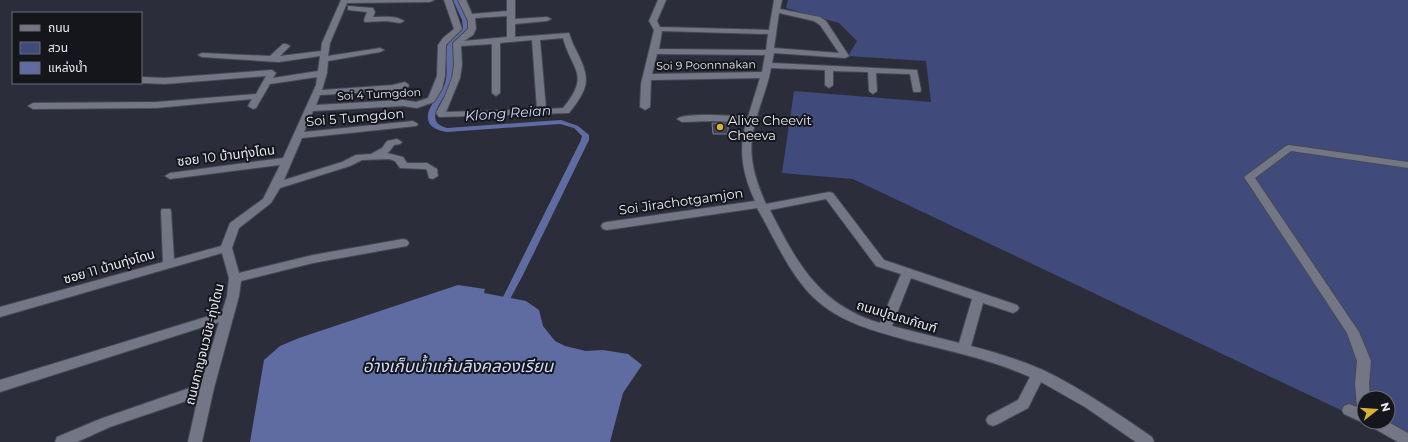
<svg xmlns="http://www.w3.org/2000/svg" width="1408" height="442" font-family="Montserrat,'Noto Sans Thai',sans-serif">
	<style>
		.green { fill: #404b7b }
		.water { fill: #5f6ca1 }
		.lines { fill: none; stroke-linecap: round; stroke-linejoin: round }
		.canal { fill: #5f6ca1; fill-rule: evenodd }
		.building { fill: #414552; stroke: #787c8a }
		.minor-casing { stroke: #464953; stroke-width: 2 }
		.minor { fill: #737785; fill-rule: evenodd }
		.poi-dot { fill: #d7b434; stroke: #15161c; stroke-width: 1.5 }
		.labels { text-anchor: middle; dominant-baseline: central; stroke-width: 4; stroke-linejoin: round; paint-order: stroke }
		.far-street-label { font-size: 11px; fill: #e9ebf3; stroke: #15161c }
		.street-label { font-size: 13px; fill: #e9ebf3; stroke: #15161c }
		.poi-label { font-size: 13px; fill: #e9ebf3; stroke: #15161c; text-anchor: start }
		.water-label { font-size: 14px; font-style: italic; fill: #cfd9f9; stroke: #15161c }
		.near-water-label { font-size: 17px; font-style: italic; fill: #cfd9f9; stroke: #15161c }
	</style>
	<rect width="100%" height="100%" fill="#2b2e3a"/>
	<path class="green" d="M788 0H1408V442L1365 422H1388V398H1364V421L853 179 782 173 794 91 931 102 926 61 848 56 857 41 839 23 786 8Z"/>
	<path class="water" d="M458 285 485 289 484 293 526 301 539 310 543 326 555 341 565 346 586 351 603 350 628 354 642 365 623 393 610 442H250L264 360 280 346 299 338Z"/>
	<g class="lines">
		<path class="canal" d="M453 0H459C463 10 474 24 465 34 461 37 457 39 454 42L453 79C449 95 419 121 447 128L561 120 578 126 589 135V140L523 275 510 299H504L503 297 581 140 582 136 574 128 560 124 447 132C440 131 429 128 428 119 426 107 440 96 444 86 450 72 443 57 448 43 450 36 459 34 463 28L462 20Z"/>
	</g>
	<path class="building" d="M712 123H728V134H713Z"/>
	<g class="lines">
		<g class="minor-casing">
			<path id="minor" d="M341 0H434L430 2 347 3 330 43 328 56 380 48 384 50 380 52 328 61 327 73 322 90 393 85 405 82 409 85 408 87 393 91 320 95 316 105 403 100 416 102 428 98 437 76 438 45 443 38 454 29 444 0H452L462 29 446 45 445 76 442 89 434 102 417 108 403 106 313 111 304 132 413 121 418 124 416 126 302 138 284 180 342 162 356 155 371 154 382 148 387 141 397 139 402 142 400 144 394 145 389 152 387 153 403 157 407 163H427L437 169 438 176 433 179 429 178 427 170 425 169 400 168 395 161 389 159 362 160 350 166 280 188 271 203 239 228 232 248 239 273 313 255 403 239 407 240 409 243 407 246 313 263 241 281 239 296 214 388 202 442H188L198 397 110 427 77 442H55L57 437 100 419 201 384 219 322 0 392V380L222 312 227 296 229 278 222 253 0 317V307L163 262 161 211 162 209H170L171 211 174 259 221 246 230 223 263 199 280 165 170 179 165 176 170 173 283 158 316 85 317 77 270 84 256 108 253 109 248 106 252 99 156 108 33 109 28 106 33 103 156 102 256 94 266 76 165 84 141 83V77L165 78 272 70 276 73 273 78 318 71 320 56 279 62 202 57 198 55 202 53 270 56 283 44H286L290 46 280 56 321 51 322 43Z
				M458 0H466L472 14 507 11V0H515V19L547 17 551 19 547 21 515 24V37L569 33C571 38 572 43 575 48 590 78 591 85 569 113L439 117 436 113 445 96 452 78 454 65 453 43 468 29V21ZM507 16V37L464 41 473 35 476 29 475 18ZM563 38C572 71 591 74 563 108L546 109 540 40ZM532 40 537 109 446 112 460 78 462 65 461 46 492 44V93L496 96 500 93V43Z
				M658 0H666L657 21 660 27 769 30 774 0H782L780 9 820 17 826 21 849 56 845 58 774 53 772 63 917 70 921 90 920 92H914L913 90 910 74 876 73 877 91 873 94 869 91 868 72 833 71V85L829 88 825 85V70L771 68C767 91 755 114 752 139 749 161 757 184 766 204L829 192 833 193 884 260 1017 305 1019 308 1017 311 1013 313 983 303 971 346C995 352 1020 360 1043 370 1082 389 1117 413 1152 437L1154 442H1136L1085 407 1041 382 1028 408 998 424 993 426 988 424 986 420 988 416 1018 400 1030 377C992 360 954 352 914 342 878 332 841 324 813 297 788 272 774 237 757 208L607 230 603 229 601 226 603 223 607 222 755 201C743 175 738 151 746 123L714 121 682 122 677 119C684 112 736 116 748 117L760 78 651 80 650 107 645 110 640 107 641 84 654 30 649 21ZM779 13 814 21 820 25 839 53 774 48ZM662 31 768 34 766 50 659 49ZM657 54 765 55 762 72 652 74ZM826 199 876 266 901 274 880 323C819 305 797 263 770 210ZM911 278 972 299 959 343 892 326Z
				M348 6 373 8 375 12 373 17C382 17 396 15 404 21L400 23 386 21 365 22 364 20 367 12 348 10Z
				M1289 145 1408 162V168L1291 151 1255 178 1359 332 1371 361 1369 384 1370 398H1364V422H1367L1364 423 1344 414 1342 410 1344 406 1349 404 1357 407 1355 384 1357 361 1347 333 1244 177 1286 146Z
				M1368 422H1388L1408 433V442H1398L1370 426Z"/>
		</g>
		<use href="#minor" class="minor"/>
	</g>
	<circle class="poi-dot" cx="720" cy="127" r="4"/>
	<g class="labels">
		<g class="far-street-label">
			<text transform="translate(706 65) rotate(-1)">Soi 9 Poonnnakan</text>
			<text transform="translate(379 94) rotate(-3)">Soi 4 Tumgdon</text>
		</g>
		<g class="street-label">
			<text transform="translate(355 117) rotate(-5)">Soi 5 Tumgdon</text>
			<text transform="translate(226 155) rotate(-7)">ซอย 10 บ้านทุ่งโดน</text>
			<text transform="translate(681 201) rotate(-8)">Soi Jirachotgamjon</text>
			<text transform="translate(109 266) rotate(-16)">ซอย 11 บ้านทุ่งโดน</text>
			<text transform="translate(897 316) rotate(17)">ถนนปุณณกัณฑ์</text>
			<text transform="translate(204 344) rotate(-76)">ถนนกาญจนวนิช-ทุ่งโดน</text>
		</g>
		<g class="poi-label">
			<text x="728" y="120">Alive Cheevit<tspan x="728" dy="15">Cheeva</tspan></text>
		</g>
		<g class="water-label">
			<text transform="translate(508 113) rotate(-4)">Klong Reian</text>
		</g>
		<g class="near-water-label">
			<text x="458" y="366">อ่างเก็บน้ำแก้มลิงคลองเรียน</text>
		</g>
	</g>
	<rect x="12" y="12" width="130" height="72" fill="#15161c" stroke="#6a6b72"/>
	<rect x="20" y="25" width="20" height="6" fill="#737785" stroke="#6a6b72"/>
	<text x="48" y="32" font-size="12" fill="#e9ebf3">ถนน</text>
	<rect x="20" y="42" width="20" height="12" fill="#404b7b" stroke="#6a6b72"/>
	<text x="48" y="52" font-size="12" fill="#e9ebf3">สวน</text>
	<rect x="20" y="62" width="20" height="12" fill="#5f6ca1" stroke="#6a6b72"/>
	<text x="48" y="72" font-size="12" fill="#e9ebf3">แหล่งน้ำ</text>
	<g transform="translate(1376 410) rotate(73)"><circle r="19" fill="#15161c" stroke="#6a6b72"/>
	<path d="M0-3L7 15L0 10L-7 15Z" fill="#d7b434"/>
	<text y="-6" font-size="11" font-weight="bold" text-anchor="middle" fill="#e9ebf3">N</text>
	</g>
</svg>
